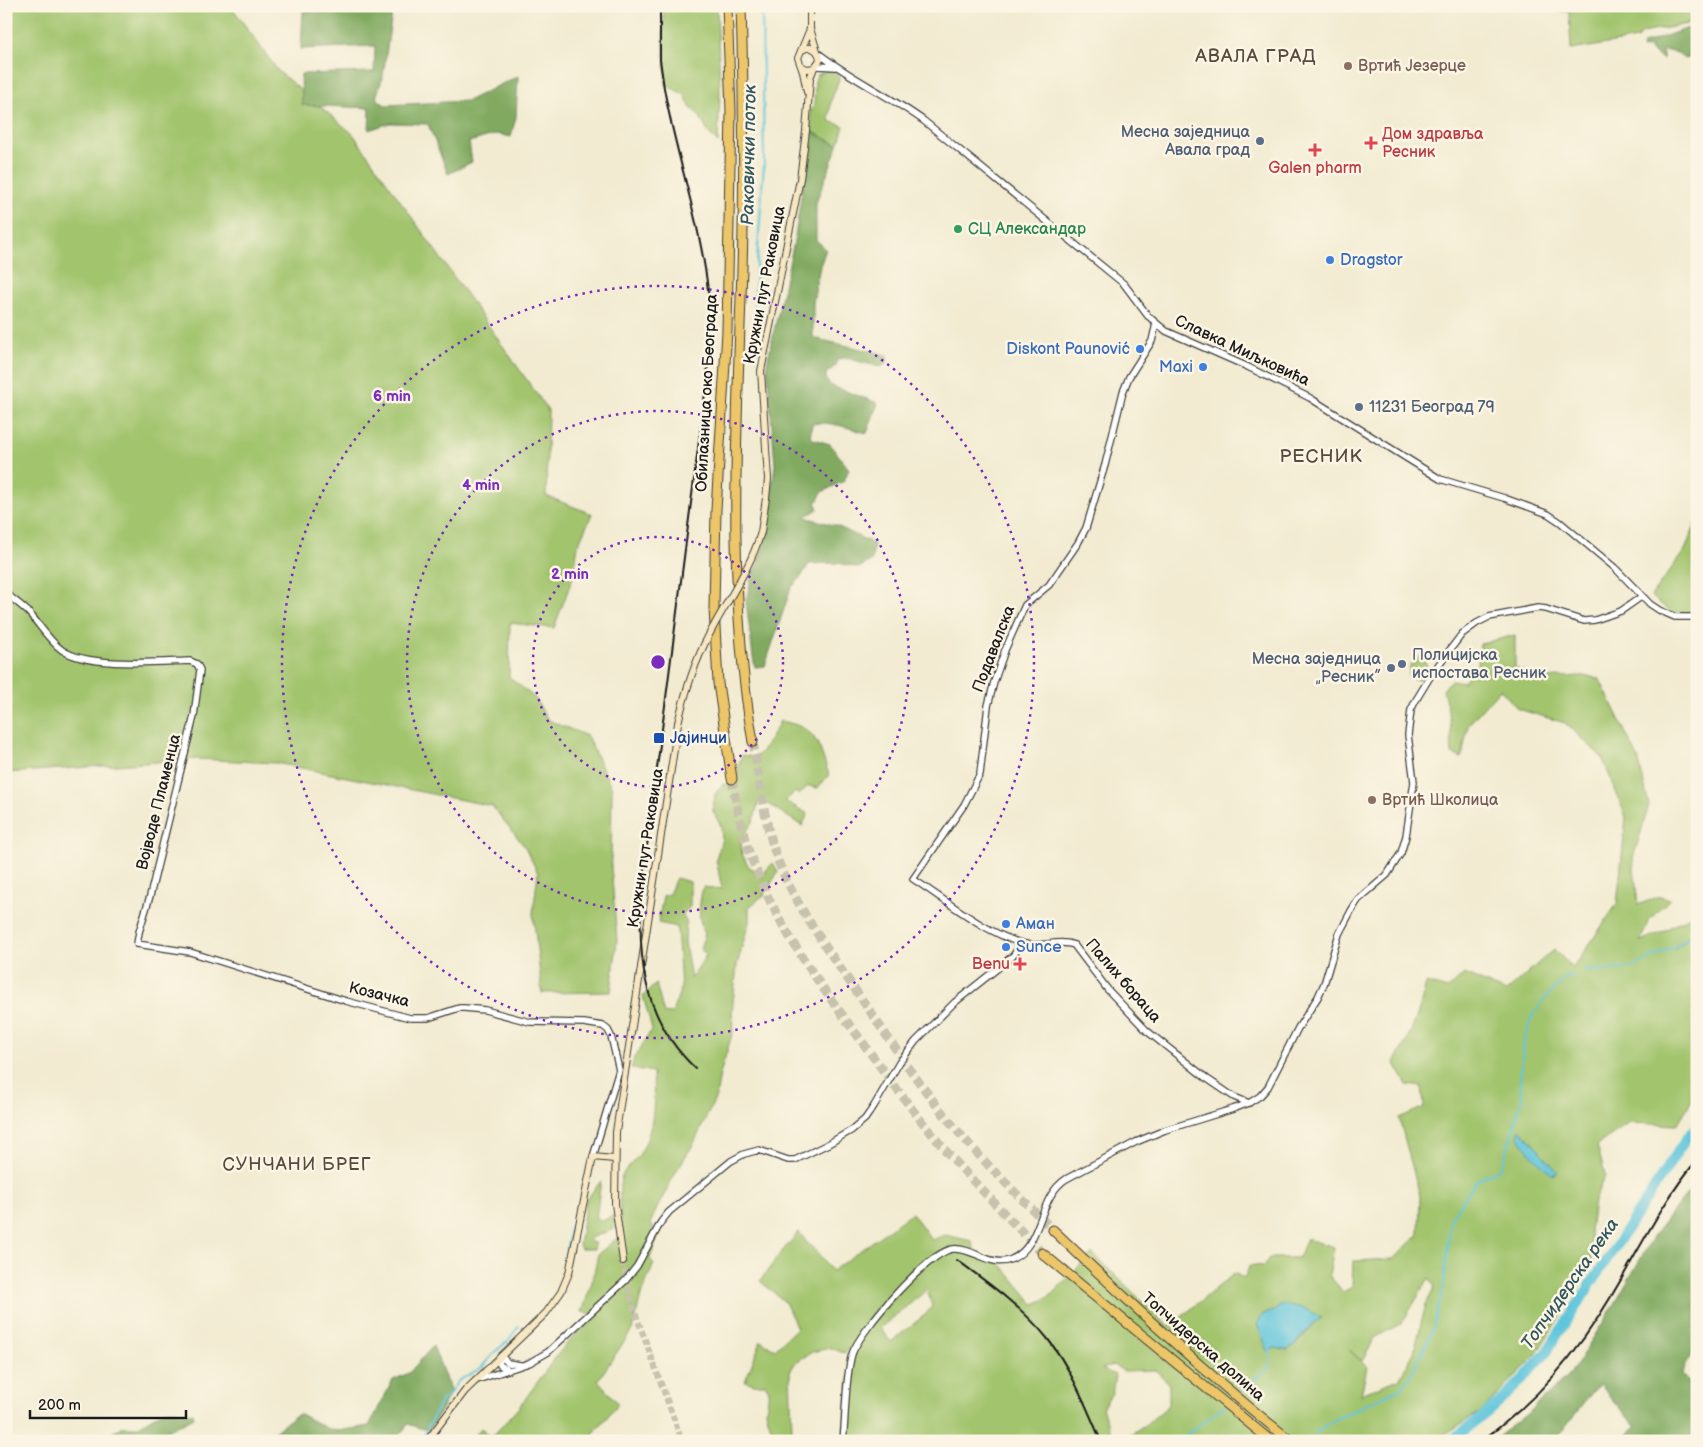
<svg xmlns="http://www.w3.org/2000/svg" width="1703" height="1447" font-family="'Balsamiq Sans',sans-serif">
	<style>
		.green { fill: #a2c46d; stroke: #5f7044; fill-rule: evenodd }
		.forest { fill: #81aa60; stroke: #4e633e }
		.water { fill: #5ec5db; stroke: #3d707c }
		.lines { fill: none; stroke-linecap: round; stroke-linejoin: round }
		.stream { stroke: #5ec5db; stroke-width: 2 }
		.river { stroke: #5ec5db; stroke-width: 10 }
		.secondary-tunnel { stroke: #c7c2ad; stroke-width: 6; stroke-dasharray: 6 3; stroke-linecap: butt }
		.motorway-tunnel { stroke: #c7c2ad; stroke-width: 9; stroke-dasharray: 9 4.5; stroke-linecap: butt }
		.tertiary-casing { stroke: #3c3b37; stroke-width: 8 }
		.secondary-casing { stroke: #3c3b37; stroke-width: 8 }
		.motorway-casing { stroke: #3c3b37; stroke-width: 11 }
		.tertiary { stroke: #fff; stroke-width: 5.5 }
		.secondary { stroke: #f7e8c3; stroke-width: 6 }
		.motorway { stroke: #ecc669; stroke-width: 9 }
		.rail { stroke: #1c1c1c; stroke-width: 2 }
		.secondary-bridge-casing { stroke: #3c3b37; stroke-width: 8; stroke-linecap: butt }
		.secondary-bridge { stroke: #f7e8c3; stroke-width: 6 }
		.ring { fill: none; stroke: #7b2cbf; stroke-width: 2.5; stroke-dasharray: 2.5 5 }
		.education-dot { fill: #8d6e63; stroke: #fcf5e5; stroke-width: 2 }
		.service-dot { fill: #5c6f8a; stroke: #fcf5e5; stroke-width: 2 }
		.health-dot { fill: #e0444e; stroke: #fcf5e5; stroke-width: 2 }
		.leisure-dot { fill: #2e9e5b; stroke: #fcf5e5; stroke-width: 2 }
		.shop-dot { fill: #3f7fe0; stroke: #fcf5e5; stroke-width: 2 }
		.transit-dot { fill: #1a4fb4; stroke: #fcf5e5; stroke-width: 2 }
		.labels { text-anchor: middle; dominant-baseline: central; stroke-width: 5; stroke-linejoin: round; paint-order: stroke }
		.education-label { font-size: 16px; fill: #785e54; stroke: #fcf5e5; text-anchor: start }
		.service-label { font-size: 16px; fill: #4e5e75; stroke: #fcf5e5; text-anchor: end }
		.health-label { font-size: 16px; fill: #be3a42; stroke: #fcf5e5; text-anchor: start }
		.leisure-label { font-size: 16px; fill: #27864d; stroke: #fcf5e5; text-anchor: start }
		.shop-label { font-size: 16px; fill: #366cbe; stroke: #fcf5e5; text-anchor: start }
		.street-label { font-size: 16px; fill: #1c1c1c; stroke: #fcf5e5 }
		.transit-label { font-size: 16px; fill: #164399; stroke: #fcf5e5; text-anchor: start }
		.water-label { font-size: 18px; font-style: italic; fill: #33575f; stroke: #fcf5e5 }
		.neighbourhood-label { font-size: 18px; letter-spacing: 1px; fill: #584b3d; stroke: #fcf5e5 }
		.quarter-label { font-size: 19px; letter-spacing: 1px; fill: #584b3d; stroke: #fcf5e5 }
		.centre { fill: #7b2cbf; stroke: #fcf5e5; stroke-width: 2.5 }
		.ring-label { font-size: 15px; text-anchor: middle; font-weight: bold; fill: #7b2cbf; stroke: #fcf5e5; stroke-width: 5; stroke-linejoin: round; paint-order: stroke }
	</style>
	<rect width="100%" height="100%" fill="#fcf5e5"/>
	<filter id="ink" filterUnits="userSpaceOnUse"><feTurbulence type="fractalNoise" baseFrequency=".02" numOctaves="2"/><feDisplacementMap in="SourceGraphic" scale="10" xChannelSelector="R" yChannelSelector="G"/><feConvolveMatrix kernelMatrix="1 2 1 2 8 2 1 2 1" color-interpolation-filters="sRGB"/></filter>
	<filter id="wash" filterUnits="userSpaceOnUse"><feTurbulence type="fractalNoise" baseFrequency=".0096" numOctaves="4" result="noise"/><feDisplacementMap in="SourceGraphic" scale="20" xChannelSelector="R" yChannelSelector="G"/><feGaussianBlur stdDeviation="1.12" result="paint"/><feColorMatrix in="noise" values="0 0 0 0 0 0 0 0 0 0 0 0 0 0 0 0 0 1.4 0 .05"/><feComposite in="paint" operator="in"/></filter>
	<g filter="url(#wash)">
		<rect width="100%" height="100%" fill="#f2ebd1"/>
		<path class="green" d="M6 6H231L278 71 353 134 548 410 546 496 592 514 578 545 573 577 554 628 510 623 509 677 535 698 548 720 587 736 612 789 611 866 617 941 611 992 542 993 533 913 538 873 525 847 492 806 276 763 197 759 6 773Z
			M664 6H717L720 92 718 143 708 132 699 115 690 107 685 95 666 85 663 35Z
			M1513 6H1697V21L1687 24 1642 33 1637 39 1571 50 1569 12Z
			M829 70 834 71 838 75 839 79 831 101 829 121 844 126 838 145 813 132 810 136 811 109 814 106 815 81 817 75Z
			M1697 521V613H1672L1651 596 1685 550Z
			M1515 635V668L1541 678 1583 676 1599 678 1638 758 1649 805 1633 858 1638 905 1660 896 1670 899 1650 919 1640 941 1660 933 1697 912V930L1671 949 1675 948 1697 933V1095L1693 1098 1677 1125 1629 1123 1597 1145 1605 1175 1594 1201 1590 1230 1591 1266 1535 1356 1482 1411 1434 1441H1120L1149 1422 1169 1405V1383L1155 1370 1124 1371 1113 1365 1102 1369 1115 1375 1112 1393 1102 1408 1114 1441H843L847 1393 855 1345 844 1353 830 1348 812 1352 796 1362 790 1371 792 1432 783 1433 780 1441H775L766 1411 769 1390 765 1384H754L745 1381 761 1341 775 1349 797 1328 785 1302 760 1281 779 1255 799 1232 808 1244 813 1247 832 1271 912 1213 932 1240 945 1235 972 1241 976 1255 998 1261 1034 1304 1049 1297 1092 1253 1169 1327 1235 1273 1244 1279 1250 1265 1264 1266 1269 1258H1298L1307 1239 1334 1247 1329 1275 1343 1292 1352 1287 1353 1261 1393 1259 1419 1234 1420 1196 1399 1118 1424 1107 1422 1087 1407 1085 1394 1062C1410 1038 1420 1011 1426 983L1448 989 1464 974 1506 992 1554 949 1573 968 1617 904 1626 817 1602 757 1565 723 1518 709 1500 689 1468 725 1462 758 1452 754 1450 718 1443 690 1451 680 1463 682 1478 664 1480 644ZM1429 1278 1435 1287 1426 1304 1414 1352 1399 1379 1365 1392 1361 1395 1367 1367 1349 1350 1362 1361 1376 1337 1402 1323ZM927 1290 932 1306 926 1314 891 1342 880 1328ZM1310 1311 1316 1322 1299 1341 1288 1350 1275 1348Z
			M1422 654 1429 672 1423 681 1408 677 1411 663 1413 665 1418 660 1417 658Z
			M780 721C818 727 818 744 829 775L818 788 808 786 799 795 795 792 785 801 808 814 802 826 770 805 759 801 753 822 741 839 742 854 749 867 762 874 773 863 778 872 764 895 749 907V922L737 965 732 1012 733 1031 720 1074 716 1097 694 1143 677 1170 656 1210 651 1222 653 1229 659 1234 650 1259 654 1264 642 1292 632 1330 598 1380 618 1404 587 1441H476L475 1436 481 1428 492 1437 520 1406 558 1354 575 1334 590 1322 597 1314 582 1312 592 1282 598 1254 622 1234C621 1216 618 1197 621 1179 623 1170 634 1162 639 1155 656 1128 654 1102 653 1072L631 1068 634 1059 652 1029 643 996 656 984 664 1014 672 1013 681 988 677 927 658 923 663 896 669 894 676 878 690 882V907L682 915 686 921 685 942 691 979 706 955 700 948 705 934C697 919 699 903 703 887L722 889 716 859 722 839 721 826 713 811 715 794 722 785 737 782 738 766 742 755C747 756 754 758 758 755 764 751 776 729 780 721Z
			M601 1181 596 1218 603 1221 614 1215V1229L590 1238V1242L595 1243 594 1249H581L579 1245 586 1200Z"/>
		<path class="forest" d="M375 6H393L383 76 376 98 385 105 467 101 518 76 516 117 511 137 497 134 469 142 472 162 448 174 428 124 390 123 369 130 370 108 302 105 301 74 374 72 375 46 301 49 303 11 373 13Z
			M1697 25V56L1684 59 1678 53 1663 50V59L1653 53 1649 47 1642 49 1643 44Z
			M813 132 838 145 816 203V240L826 249 820 266 813 303V338L879 353 887 356V363L881 367 845 358 837 359 836 366 826 373V380L832 386 878 403 867 433C850 429 829 420 812 424L810 438 830 444 849 469 844 481 822 492 816 504 818 509 805 517 837 526 874 544 872 560 859 568 839 563 809 564 801 577 791 588 765 666 755 667 753 657 746 601 751 579 763 548 775 465 767 363 795 237 810 136Z
			M1697 1181V1342L1682 1374 1697 1392V1441H1623L1635 1426 1599 1384 1554 1441H1493L1533 1409 1570 1374 1616 1302 1654 1235Z
			M433 1346 451 1392 429 1431 408 1424 395 1441H263L293 1417 300 1414 328 1429 344 1430 369 1426 393 1380 409 1373Z
			M164 1410 193 1413 194 1417 149 1441H101L122 1426 137 1427Z"/>
		<path class="water" d="M1520 1129 1558 1172 1552 1175 1530 1153 1518 1136Z
			M1279 1305C1297 1305 1306 1308 1321 1318 1308 1327 1301 1340 1288 1350L1275 1348 1268 1351 1257 1324 1263 1314 1275 1311Z"/>
		<g class="lines">
			<path class="stream" d="M754 304 764 162 762 6
				M1584 971 1631 968 1674 947 1697 932
				M566 1255 570 1228
				M1239 1393 1268 1368 1271 1360 1270 1350
				M421 1441 441 1401 448 1396 458 1381 481 1368 496 1351 507 1342 519 1326
				M1178 1441 1224 1406
				M1310 1441 1317 1432 1334 1420 1402 1387 1413 1371 1432 1332 1444 1285 1451 1218 1477 1180 1501 1168 1504 1161 1522 1098 1520 1082 1524 1040 1532 1016 1546 997 1564 979 1574 975"/>
			<path class="river" d="M1449 1441C1487 1416 1519 1386 1547 1351L1686 1139 1697 1127"/>
		</g>
	</g>
	<g filter="url(#ink)">
		<g class="lines">
			<path class="secondary-tunnel" d="M623 1261 632 1304 682 1441"/>
			<path class="motorway-tunnel" d="M753 742C760 782 764 823 778 861 797 908 828 950 856 991 888 1037 919 1086 956 1129 986 1165 1020 1197 1053 1230
				M732 779C737 809 743 839 755 867 780 931 822 988 863 1043 890 1080 917 1117 946 1151 977 1186 1010 1219 1042 1253"/>
			<g class="tertiary-casing">
				<path id="tertiary" d="M818 53C851 79 890 96 924 121L1124 284 1148 316 1166 331 1248 367 1310 398 1440 479 1504 498 1548 514 1560 522 1615 568 1650 604 1659 610 1675 617H1697
					M817 66 836 67
					M1156 324 1152 341 1129 377 1123 392 1105 465 1086 528 1078 543 1049 585 1025 605 1005 650 994 682 988 706 980 774 964 805 913 879C947 901 985 933 1024 944 1041 948 1058 939 1074 945L1108 990 1147 1031 1206 1078 1234 1097 1249 1103
					M6 593C13 600 22 605 29 613 40 625 49 641 62 650 88 668 158 662 190 661L197 664 200 670 194 716 150 896 139 932 137 944 190 952 346 1001 410 1018H428L459 1008H464L485 1010 530 1022 584 1023 603 1026 608 1030 611 1036 619 1070 593 1157
					M501 1356 508 1363 520 1365
					M499 1359 500 1365 509 1370
					M477 1380 529 1363 548 1352 625 1281 637 1266 661 1222 669 1212 731 1161 744 1154 759 1150 788 1160H795L828 1144 852 1130 865 1119 874 1106 899 1063 916 1041 954 1003 1013 956 1022 943
					M843 1441C846 1414 845 1378 852 1354 860 1330 929 1251 953 1249 973 1247 992 1269 1012 1259 1043 1245 1037 1198 1066 1179L1136 1142 1165 1130 1233 1109 1249 1103 1260 1096 1268 1087 1298 1028 1318 997 1324 984 1339 934 1351 911 1358 900 1387 875 1401 853 1406 836 1414 782 1408 735 1411 710 1416 700 1433 672 1462 634 1477 623 1489 617 1538 608 1546 609 1584 621 1595 620 1621 611 1641 597"/>
			</g>
			<g class="secondary-casing">
				<path id="secondary" d="M810 6V29L817 51
					M801 66 807 69 814 68 820 60C819 49 811 45 802 50
					M807 92 803 72 798 58 810 29
					M761 532 766 498 768 479 761 371 800 179 806 131 810 78 814 68
					M623 1261 615 1204 616 1132 678 723
					M427 1441 465 1391 546 1313 561 1292 569 1273 593 1157 614 1159"/>
			</g>
			<g class="motorway-casing">
				<path id="motorway" d="M727 6 731 111 727 331 716 510 714 608 718 683 732 779
					M741 6C744 103 745 200 741 297 736 445 728 596 753 742
					M1053 1230C1130 1303 1207 1375 1291 1441
					M1042 1253 1271 1441"/>
			</g>
			<use href="#tertiary" class="tertiary"/>
			<use href="#secondary" class="secondary"/>
			<use href="#motorway" class="motorway"/>
			<path class="rail" d="M660 6V60L664 88C676 156 700 221 708 290 711 319 709 349 707 378L642 885C637 954 641 1017 695 1068
				M957 1260C988 1283 1022 1307 1047 1338 1071 1368 1086 1406 1101 1441
				M1481 1441C1537 1401 1577 1354 1612 1295 1639 1250 1663 1200 1697 1160"/>
			<g class="secondary-bridge-casing">
				<path id="secondary-bridge" d="M678 723C685 693 694 663 709 635 727 600 750 570 761 532"/>
			</g>
			<use href="#secondary-bridge" class="secondary-bridge"/>
		</g>
	</g>
	<g class="ring">
		<circle cx="658" cy="662" r="125"/>
		<circle cx="658" cy="662" r="251"/>
		<circle cx="658" cy="662" r="376"/>
	</g>
	<g class="education-dot">
		<circle cx="1348" cy="66" r="5"/>
		<circle cx="1372" cy="800" r="5"/>
	</g>
	<g class="service-dot">
		<circle cx="1260" cy="141" r="5"/>
		<circle cx="1359" cy="407" r="5"/>
		<circle cx="1402" cy="664" r="5"/>
		<circle cx="1391" cy="668" r="5"/>
	</g>
	<g class="health-dot">
		<path d="M1368.5 135.5h5v5h5v5h-5v5h-5v-5h-5v-5h5z"/>
		<path d="M1312.5 142.5h5v5h5v5h-5v5h-5v-5h-5v-5h5z"/>
		<path d="M1017.5 956.5h5v5h5v5h-5v5h-5v-5h-5v-5h5z"/>
	</g>
	<circle class="leisure-dot" cx="958" cy="229" r="5"/>
	<g class="shop-dot">
		<circle cx="1330" cy="260" r="5"/>
		<circle cx="1140" cy="349" r="5"/>
		<circle cx="1203" cy="367" r="5"/>
		<circle cx="1006" cy="924" r="5"/>
		<circle cx="1006" cy="947" r="5"/>
	</g>
	<rect class="transit-dot" x="653" y="732" width="12" height="12" rx="2.5"/>
	<g class="labels">
		<g class="education-label">
			<text x="1358" y="66">Вртић Језерце</text>
			<text x="1382" y="800">Вртић Школица</text>
		</g>
		<g class="service-label">
			<text x="1250" y="132">Месна заједница<tspan x="1250" dy="18">Авала град</tspan></text>
			<text x="1369" y="407" text-anchor="start">11231 Београд 79</text>
			<text x="1412" y="655" text-anchor="start">Полицијска<tspan x="1412" dy="18">испостава Ресник</tspan></text>
			<text x="1381" y="659">Месна заједница<tspan x="1381" dy="18">„Ресник”</tspan></text>
		</g>
		<g class="health-label">
			<text x="1382" y="134">Дом здравља<tspan x="1382" dy="18">Ресник</tspan></text>
			<text x="1315" y="168" text-anchor="middle">Galen pharm</text>
			<text x="1010" y="964" text-anchor="end">Benu</text>
		</g>
		<g class="leisure-label">
			<text x="968" y="229">СЦ Александар</text>
		</g>
		<g class="shop-label">
			<text x="1340" y="260">Dragstor</text>
			<text x="1130" y="349" text-anchor="end">Diskont Paunović</text>
			<text x="1193" y="367" text-anchor="end">Maxi</text>
			<text x="1016" y="924">Аман</text>
			<text x="1016" y="947">Sunce</text>
		</g>
		<g class="street-label">
			<text transform="translate(765 285) rotate(-79)">Кружни пут Раковица</text>
			<text transform="translate(1242 351) rotate(25)">Славка Миљковића</text>
			<text transform="translate(707 393) rotate(-87)">Обилазница око Београда</text>
			<text transform="translate(994 649) rotate(-69)">Подавалска</text>
			<text transform="translate(159 802) rotate(-76)">Војводе Пламенца</text>
			<text transform="translate(646 848) rotate(-81)">Кружни пут Раковица</text>
			<text transform="translate(1123 981) rotate(49)">Палих бораца</text>
			<text transform="translate(379 995) rotate(14)">Козачка</text>
			<text transform="translate(1203 1347) rotate(41)">Топчидерска долина</text>
		</g>
		<g class="transit-label">
			<text x="670" y="738">Јајинци</text>
		</g>
		<g class="water-label">
			<text transform="translate(749 155) rotate(-89)">Раковички поток</text>
			<text transform="translate(1570 1284) rotate(-55)">Топчидерска река</text>
		</g>
		<g class="neighbourhood-label">
			<text x="297" y="1164">СУНЧАНИ БРЕГ</text>
		</g>
		<g class="quarter-label">
			<text x="1256" y="56">АВАЛА ГРАД</text>
			<text x="1321" y="456">РЕСНИК</text>
		</g>
	</g>
	<circle cx="658" cy="662" r="8" class="centre"/>
	<g class="ring-label">
		<text x="392" y="401">6 min</text>
		<text x="481" y="490">4 min</text>
		<text x="570" y="579">2 min</text>
	</g>
	<rect width="1703" height="1447" fill="none" stroke="#fcf5e5" stroke-width="25"/>
	<path d="M30 1410v8h156v-8" fill="none" stroke="#1c1c1c" stroke-width="2.5"/>
	<text x="38" y="1410" font-size="15" fill="#1c1c1c" stroke="#fcf5e5" stroke-width="4" paint-order="stroke">200 m</text>
</svg>
